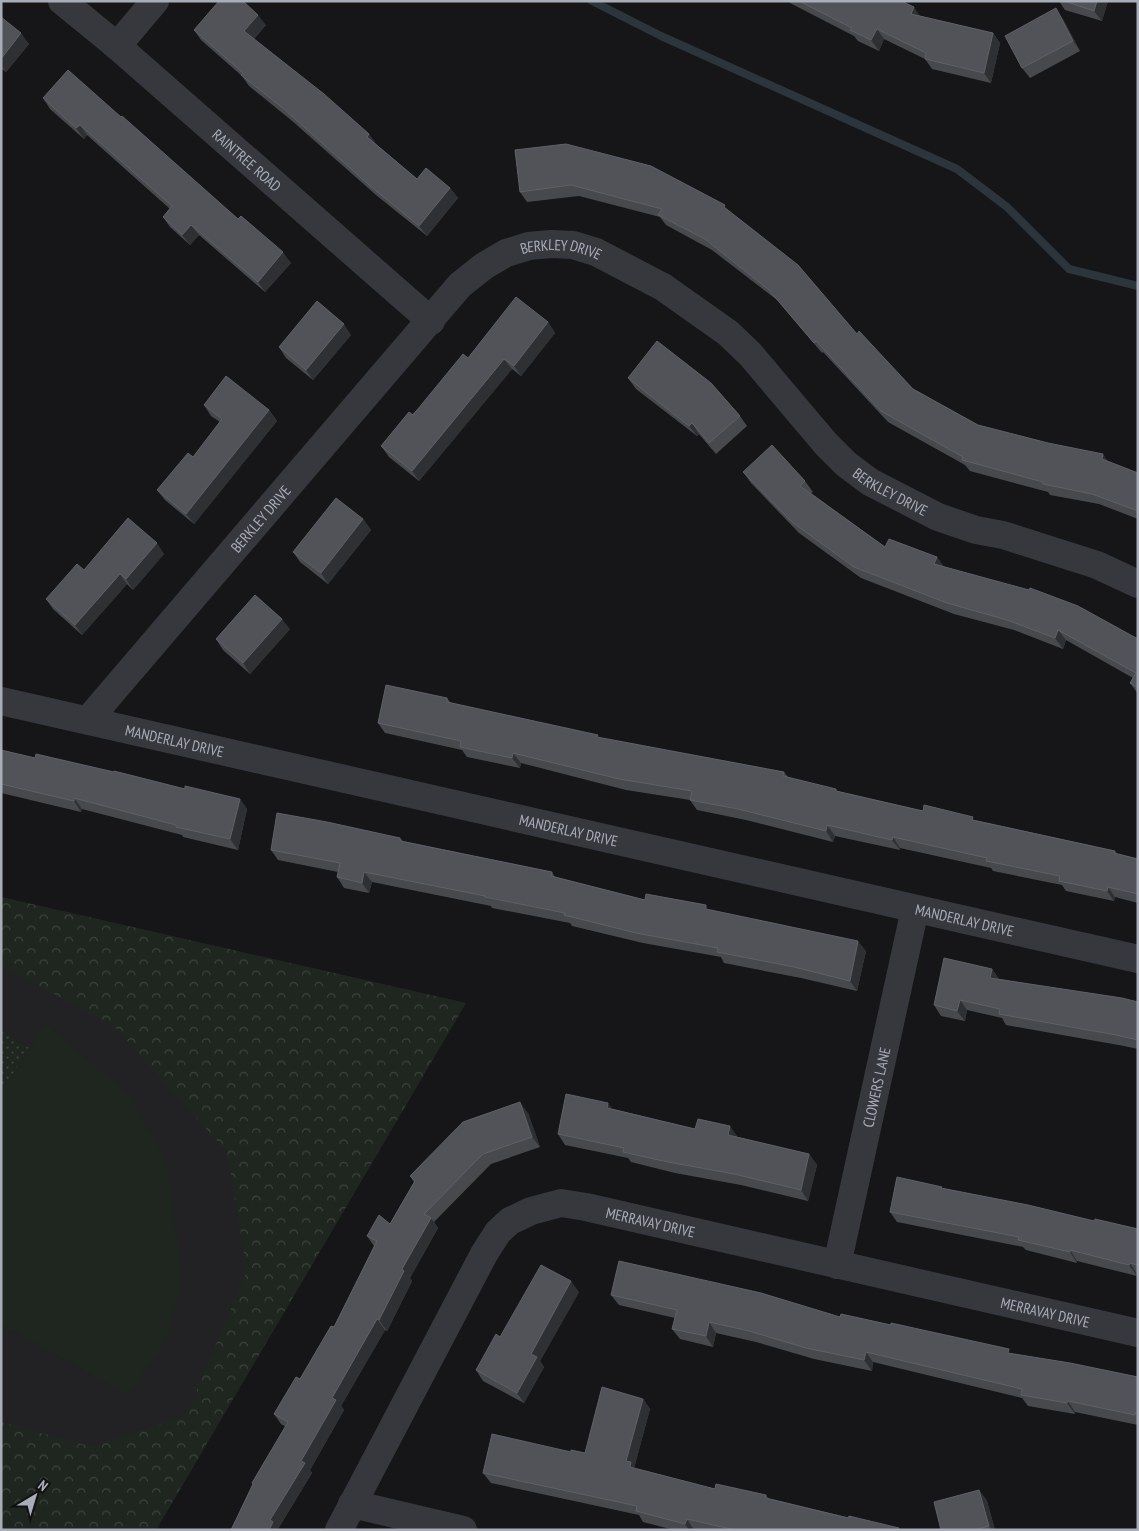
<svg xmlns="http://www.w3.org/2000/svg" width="1139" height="1531" font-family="'PT Sans Narrow',sans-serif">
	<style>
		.built { fill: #222225 }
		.forest { fill: url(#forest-crowns) }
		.park { fill: url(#park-dots) }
		.pitch { fill: #1e261f }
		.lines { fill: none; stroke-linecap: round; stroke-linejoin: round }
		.stream { stroke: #2c353c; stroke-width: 8 }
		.street { stroke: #37383d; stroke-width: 28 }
		.wall { fill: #47494d }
		.shaded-wall { fill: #2f3033 }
		.building { fill: #525359; stroke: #5f6168 }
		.labels { text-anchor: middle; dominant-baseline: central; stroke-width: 4; stroke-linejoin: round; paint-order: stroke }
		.street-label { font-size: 15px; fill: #a8adb8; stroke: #111113 }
	</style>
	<defs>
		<pattern id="forest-crowns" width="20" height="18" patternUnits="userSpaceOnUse" patternTransform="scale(1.25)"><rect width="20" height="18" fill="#1e261f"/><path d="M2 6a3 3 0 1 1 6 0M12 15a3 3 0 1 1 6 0" fill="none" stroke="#3c433d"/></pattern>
		<pattern id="park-dots" width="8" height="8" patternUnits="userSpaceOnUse" patternTransform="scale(1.25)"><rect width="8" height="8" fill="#1e261f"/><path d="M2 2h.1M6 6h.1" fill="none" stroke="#3c433d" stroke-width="1.8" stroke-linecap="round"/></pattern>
	</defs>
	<rect width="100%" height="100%" fill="#161618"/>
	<path class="built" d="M1 897 466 1003 156 1530H1Z"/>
	<path class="forest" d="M1 897 466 1003 156 1530H1V1422L93 1447 186 1416 247 1271 227 1152 113 1025 1 966Z"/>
	<path class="park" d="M1 1031 29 1048 1 1093Z"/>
	<path class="pitch" d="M45 1024 128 1094 166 1159 183 1279 166 1340 128 1395 1 1324V1093Z"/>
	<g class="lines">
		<path class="stream" d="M592 1 661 36 957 169 1007 207 1069 269 1138 286"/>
		<g class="street">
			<path id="s1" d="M62 1 117 46 431 321"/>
			<path d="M117 46 155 1"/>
			<path id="s2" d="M1 701 1138 959"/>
			<path id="s3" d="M88 720 460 285 484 266 506 253 529 246 551 244 573 245 596 252 663 287 728 333 750 354 826 444 846 464 870 482 938 517 976 530 1003 535 1097 565 1138 584"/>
			<path id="s4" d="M837 1265 915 909"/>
			<path d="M352 1504 463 1530"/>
			<path id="s5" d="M339 1530 484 1254 498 1232 510 1221 531 1211 561 1203 586 1207 1138 1333"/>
		</g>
	</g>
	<path class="wall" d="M788 1H901L920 16 993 33 1000 43 991 83 932 69 925 59 884 39 879 51 858 41 854 36 790 3Z
		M1059 1H1108L1102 21 1065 10Z
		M1 17 29 44 6 72 1 68Z
		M1063 19 1080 51 1030 78 1022 68Z
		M266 25 254 39 369 134 376 144 417 179 450 188 458 198 427 236 376 195 291 120 249 86 242 76 201 40 194 30Z
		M43 98 121 117 238 219 291 263 265 292 199 235 190 245 170 227 163 217 170 209 87 135 84 139 50 109Z
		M515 150 730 212 913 389 978 425 1108 462 1138 473V519L1099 504 1050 495 1048 492 970 471 965 465 888 422 823 352 822 353 777 300 712 250 666 225 660 217 579 196 527 202 520 192Z
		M548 322 555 333 521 376 512 369 419 481 389 457 381 446 468 358Z
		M351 335 313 380 286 358 279 347Z
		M628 378 740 416 747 426 716 454 699 434 697 436 636 389Z
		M204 405 269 410 277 421 194 524 165 500 157 490 193 457 220 422 211 416Z
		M743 472 805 481 813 492 811 493 885 547 937 557 944 567 1138 639V694L1130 683 1133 678 1066 640 1063 649 1014 630 954 614 861 578 799 533 751 483Z
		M363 519 371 530 328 584 300 562 293 552Z
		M164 554 133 590 127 584 82 635 53 609 46 599 84 570Z
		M290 629 250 674 223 650 216 639Z
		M447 698 451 703 600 738 784 772 788 777 837 791 923 811 975 820 1115 851 1117 854 1138 859V903L1115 897 1114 901 1066 891 1062 885 993 871 991 868 900 848V850L835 836 833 842 746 820 697 810 690 800 626 790 521 763 520 768 467 757 462 750 385 733 378 723Z
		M1 750 35 758 185 789 240 799 247 809 238 850 183 837 182 835 82 809 81 812 1 793Z
		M400 838 403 841 552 872 555 877 645 900 709 910 866 951 857 991 801 978 724 963 721 957 643 943 572 926 570 923 492 908 491 906 372 882 369 893 344 888 337 877 338 872 278 860 271 850Z
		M992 969 999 979 1138 1002V1049L1124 1046 1006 1025 1002 1018 967 1010 965 1021 941 1016 934 1005Z
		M613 1109 695 1129 737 1136V1137L809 1154 817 1165 808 1201 741 1185 675 1173 631 1162 628 1158 565 1145 558 1134Z
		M528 1113 540 1147 491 1164 434 1222 438 1228 410 1278 412 1281 387 1331 385 1330 341 1406 344 1410 310 1470 312 1473 278 1529 279 1530H231L253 1485 252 1483 286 1427 281 1424 274 1414 300 1379 334 1327 374 1246 367 1236 390 1224 414 1182 410 1176Z
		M943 1189 1094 1221 1138 1229V1274L1137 1276 1077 1261V1263L1026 1250 1023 1247 897 1222 890 1212Z
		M579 1292 540 1361 544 1367 524 1403 483 1381 476 1370 500 1337Z
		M611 1295 840 1317 1012 1354 1138 1377V1425L1075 1412V1414L1028 1406 1022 1398 873 1362 872 1371 814 1359 756 1342 716 1333 713 1347 680 1339 672 1329 675 1318 619 1305Z
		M643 1399 650 1409 634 1468 715 1489 766 1495 768 1498 900 1530H674L643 1522 639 1515 491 1483 483 1473 571 1452 585 1453Z
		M979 1490 987 1501 995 1530H941Z"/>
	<path class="shaded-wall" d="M1097 1H1108L1102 21 1094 11Z
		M914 7 921 18 911 14Z
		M1056 8 1063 19 1080 51 1073 41Z
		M258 15 266 25 252 41 244 31Z
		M877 29 884 39 879 51 871 40Z
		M21 33 29 44 6 72 1 65V59Z
		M993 33 1000 43 991 83 984 73Z
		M80 125 87 135 84 139 76 128Z
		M369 134 376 144 367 137Z
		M450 188 458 198 427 236 419 226Z
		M191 225 199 235 190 245 182 235Z
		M283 252 291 263 265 292 258 282Z
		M548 322 555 333 521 376 514 366Z
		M344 324 351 335 313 380 306 370Z
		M504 359 512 369 419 481 412 471Z
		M269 410 277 421 194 524 186 514Z
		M692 423 699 434 697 436 689 426Z
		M1103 454 1110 465 1102 459Z
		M363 519 371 530 328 584 321 573Z
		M157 543 164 554 133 590 126 579Z
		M937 557 945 568 934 564Z
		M120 574 127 584 82 635 75 625Z
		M282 619 290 629 250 674 243 663Z
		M1058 630 1066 640 1063 649 1055 638Z
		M513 753 521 763 520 768 512 758Z
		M74 798 82 809 81 812 74 801Z
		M240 799 247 809 238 850 230 839Z
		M827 825 835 836 833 842 826 831Z
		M893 837 900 848V850L892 840Z
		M364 872 372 882 369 893 362 883Z
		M1108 887 1115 897 1114 901 1107 891Z
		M858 941 866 951 857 991 850 981Z
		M992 969 1000 980 990 978Z
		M960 1000 967 1010 965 1021 957 1011Z
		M520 1102 528 1113 540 1147 532 1137Z
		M608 1103 616 1114 607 1108Z
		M730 1126 737 1136 736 1145 728 1135Z
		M809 1154 817 1165 808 1201 801 1190Z
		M431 1218 438 1228 410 1278 412 1281 387 1331 379 1320 402 1269Z
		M1070 1250 1077 1261V1263L1070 1252Z
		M1130 1263 1137 1274V1276L1129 1265Z
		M571 1281 579 1292 540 1361 544 1367 524 1403 517 1393 531 1354Z
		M377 1319 385 1330 341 1406 344 1410 310 1470 312 1473 278 1529 279 1530H269L270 1520 301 1461 332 1398Z
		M709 1322 716 1333 713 1347 706 1336Z
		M866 1352 873 1362 872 1371 864 1360Z
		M643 1399 650 1409 634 1468 637 1477 626 1461Z
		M1068 1401 1075 1412V1414L1067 1403Z
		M979 1490 987 1501 995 1530H992L989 1526Z
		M687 1519 694 1530H689L685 1524Z"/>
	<path class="building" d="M219 1H243L258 15 244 31 324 94 369 134 367 137 417 179 426 168 450 188 419 226 369 185 284 109 241 75 243 73 194 30Z
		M799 1H901L914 7 911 14 993 33 984 73 925 59 926 53 877 29 871 40 850 30 852 28Z
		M1064 1H1097L1094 11Z
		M1056 8 1073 41 1022 68 1005 36Z
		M1 17 21 33 1 59Z
		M68 70 121 117 122 116 238 219 241 216 283 252 258 282 191 225 182 235 163 217 172 206 80 125 76 128 43 98Z
		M566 144 651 166 725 205 724 207 798 265 857 334 859 331 913 389 978 425 1048 443 1103 454 1102 459 1138 473V511L1092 494 1043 484V482L962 460 963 457 881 411 816 341 814 343 769 290 705 239 658 215 662 209 571 185 520 192 515 150Z
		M516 297 548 322 514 366 504 359 412 471 381 446 409 412 413 415 463 354 468 358Z
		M317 301 344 324 306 370 279 347Z
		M657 341 711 383 740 416 709 443 692 423 689 426 628 378Z
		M226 376 269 410 186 514 157 490 188 453 193 457 222 419 204 405Z
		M772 445 805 481 800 486 885 547 889 539 937 557 934 564 1029 590 1030 588 1078 606 1138 639V688L1130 683 1136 673 1058 630 1055 638 1007 620 947 603 854 567 792 522 743 472Z
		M336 498 363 519 321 573 293 552Z
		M128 518 157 543 126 579 120 574 75 625 46 599 77 564 84 570Z
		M255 595 282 619 243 663 216 639Z
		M386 685 447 698V702L598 735 597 737 784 772 783 776 836 789V791L923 811 924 805 973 817 972 820 1115 851 1114 853 1138 859V894L1108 887 1107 891 1059 881 1060 876 986 861 987 858 893 837 892 840 827 825 826 831 738 809 690 800 692 791 619 779 513 753 512 758 460 747 461 741 378 723Z
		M1 750 35 758 36 754 114 772V771L185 789V786L240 799 230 839 176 827V825L74 798V801L1 784Z
		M277 813 327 822 400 838V841L552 872 551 876 645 900 646 894 706 905V909L858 941 850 981 794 967 717 952 718 948 636 933 564 915 565 913 485 897V896L364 872 362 883 337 877 340 863 271 850Z
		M944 958 992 969 990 978 1122 998 1138 1002V1040L1116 1035 999 1014 1000 1009 960 1000 957 1011 934 1005Z
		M566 1094 608 1103 607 1108 695 1129 698 1119 730 1126 728 1135 809 1154 801 1190 734 1174 668 1162 623 1152 624 1148 558 1134Z
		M520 1102 532 1137 483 1154 424 1214 431 1218 402 1269 404 1271 379 1320 377 1319 332 1398 336 1400 301 1461 305 1463 270 1520 273 1522 269 1530H231L253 1484 252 1483 288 1422 274 1414 296 1377 300 1379 331 1326 334 1327 377 1241 367 1236 379 1215 390 1224 415 1181 410 1176 463 1122Z
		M897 1177 942 1187 941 1188 1028 1205 1094 1221 1095 1219 1138 1229V1265L1130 1263 1129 1265 1070 1250V1252L1018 1240 1019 1237 890 1212Z
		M619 1261 761 1293 840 1317 841 1314 891 1325V1323L1009 1349 1008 1353 1070 1363 1138 1377V1413L1136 1412 1135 1415 1068 1401 1067 1403 1021 1395 1022 1389 866 1352 864 1360 806 1348 749 1331 709 1322 706 1336 672 1329 677 1310 611 1295Z
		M541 1265 571 1281 531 1354 537 1357 517 1393 476 1370 496 1334 500 1337Z
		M602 1387 643 1399 626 1461 631 1462 630 1467 715 1489 716 1484 766 1495 765 1498 848 1518 849 1516 899 1528 898 1530H735L687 1519 685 1524 636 1511 637 1506 483 1473 492 1434 571 1452V1450L585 1453Z
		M979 1490 989 1526 974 1530H941L934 1502Z"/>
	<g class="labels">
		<g class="street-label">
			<text stroke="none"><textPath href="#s1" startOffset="244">RAINTREE ROAD</textPath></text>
			<text stroke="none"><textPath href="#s3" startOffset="685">BERKLEY DRIVE</textPath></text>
			<text stroke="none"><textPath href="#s3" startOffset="1105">BERKLEY DRIVE</textPath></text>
			<text stroke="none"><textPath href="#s3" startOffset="265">BERKLEY DRIVE</textPath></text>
			<text stroke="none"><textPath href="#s2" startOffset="178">MANDERLAY DRIVE</textPath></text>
			<text stroke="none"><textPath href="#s2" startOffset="582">MANDERLAY DRIVE</textPath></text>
			<text stroke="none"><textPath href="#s2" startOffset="988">MANDERLAY DRIVE</textPath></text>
			<text stroke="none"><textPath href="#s4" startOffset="182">CLOWERS LANE</textPath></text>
			<text stroke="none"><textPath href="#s5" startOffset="500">MERRAVAY DRIVE</textPath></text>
			<text stroke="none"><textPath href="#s5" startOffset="905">MERRAVAY DRIVE</textPath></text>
		</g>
	</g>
	<rect width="1139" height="1531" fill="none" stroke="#a8adb8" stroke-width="5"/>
	<g transform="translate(35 1496) rotate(38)" stroke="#111113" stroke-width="4" paint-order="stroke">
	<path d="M0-4L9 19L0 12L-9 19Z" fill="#a8adb8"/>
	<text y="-8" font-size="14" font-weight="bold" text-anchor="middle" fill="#a8adb8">N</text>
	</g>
</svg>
